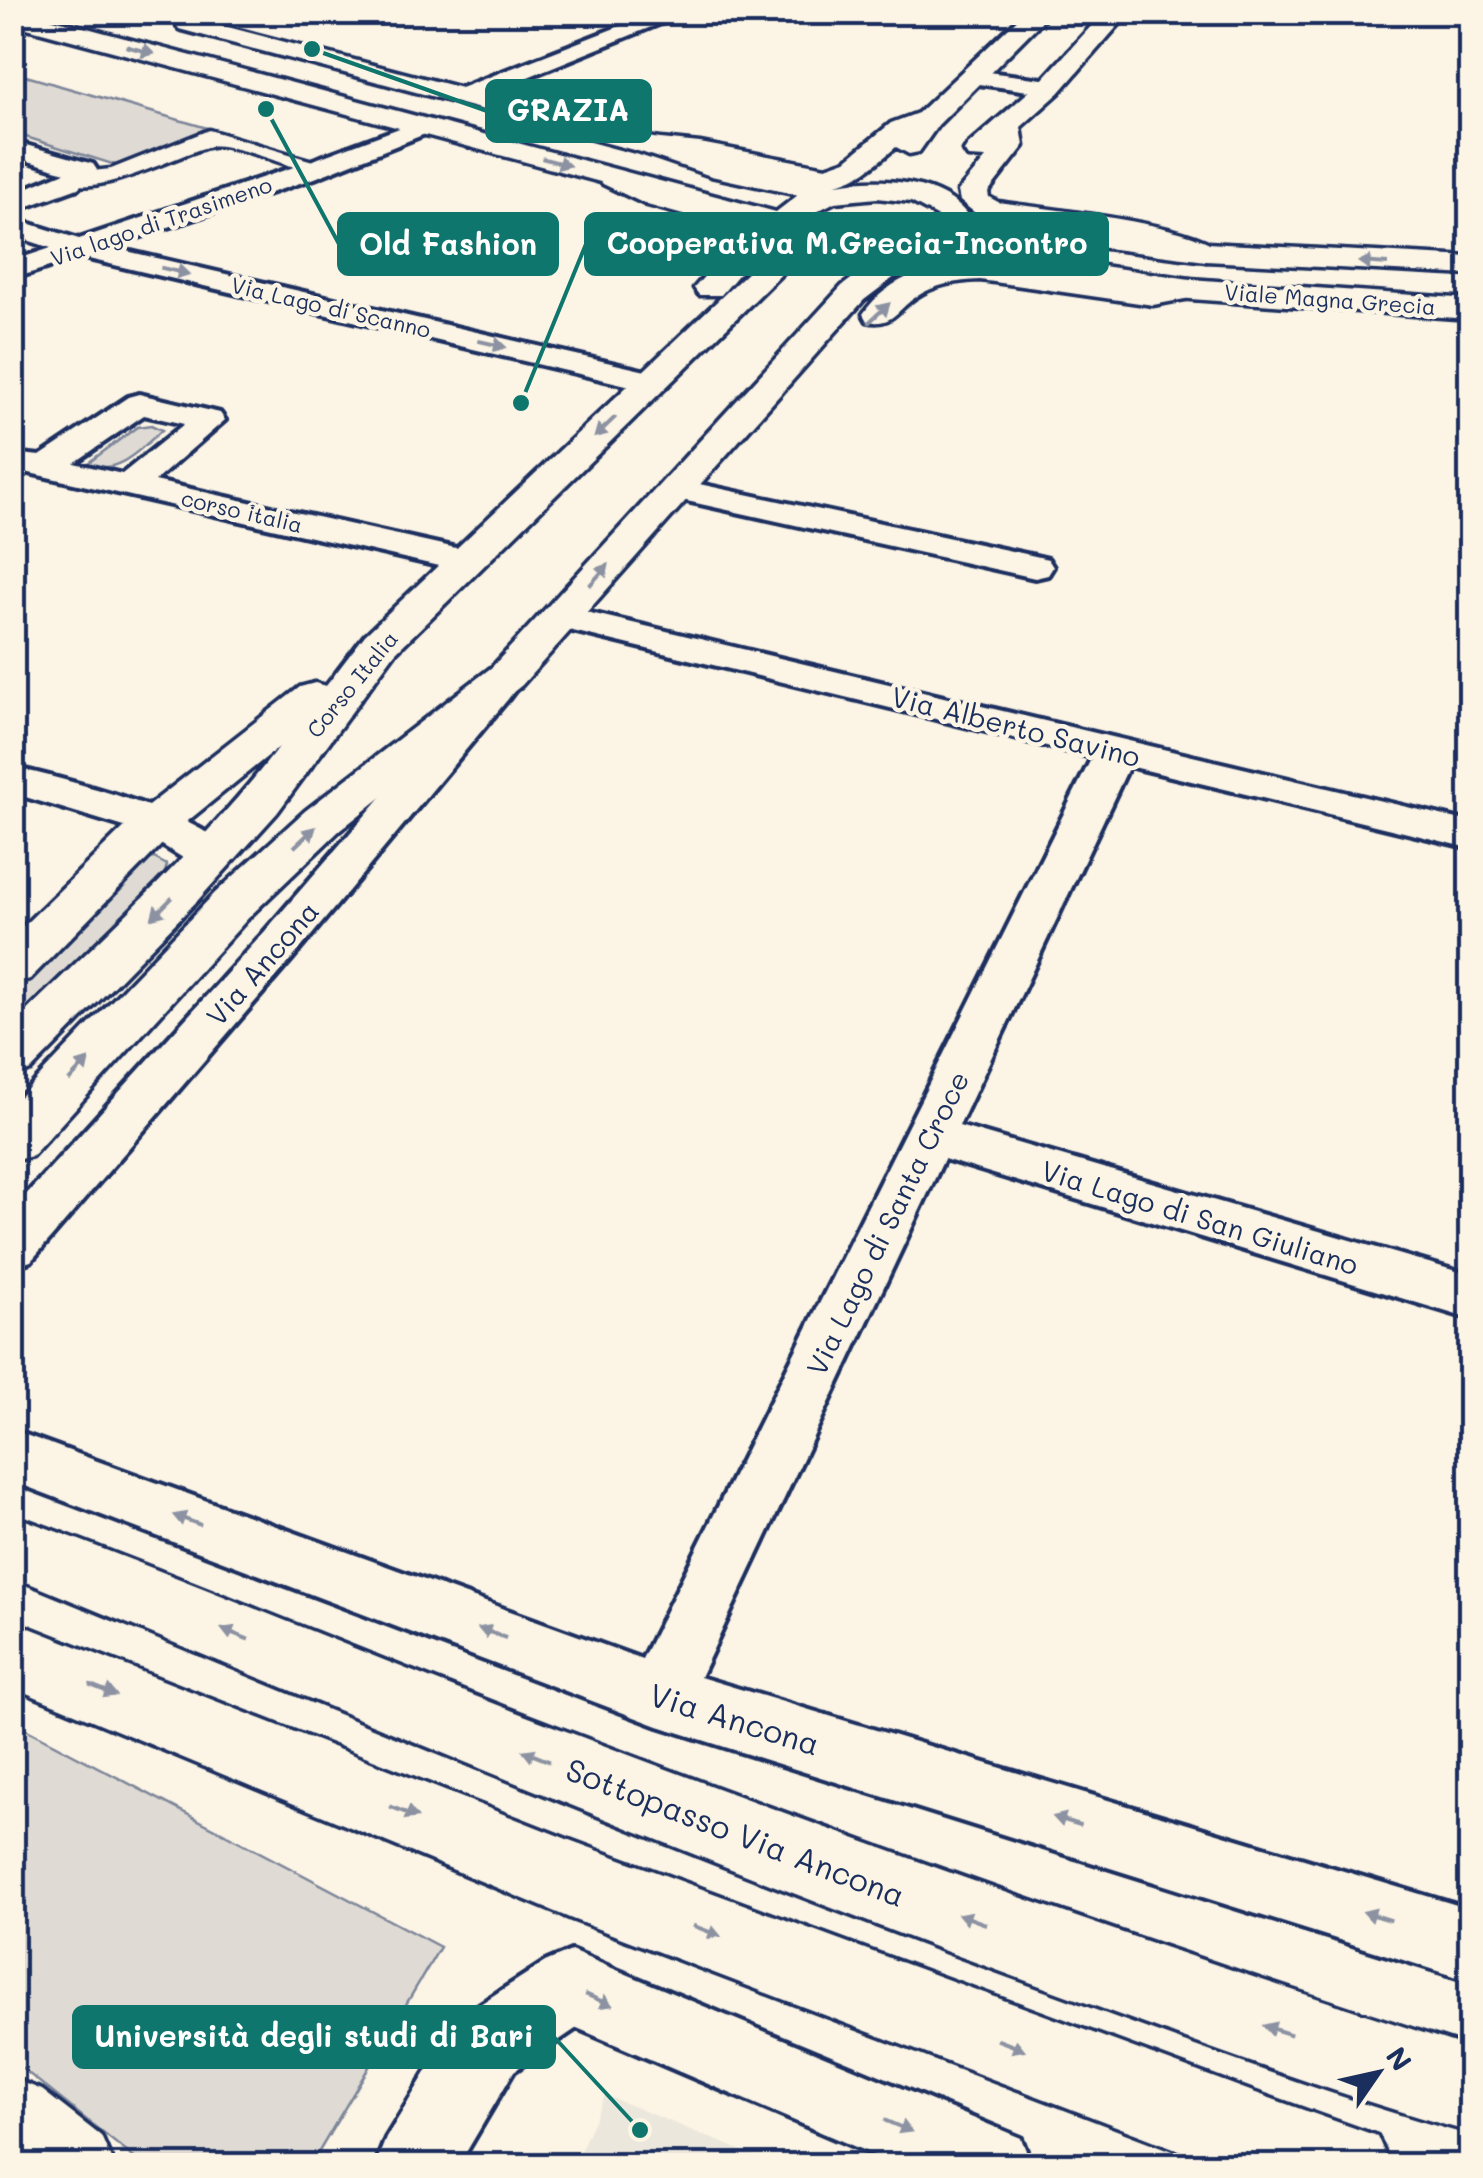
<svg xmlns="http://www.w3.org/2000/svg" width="1483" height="2178" font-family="Mali,sans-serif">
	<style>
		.built { fill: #ece7dc }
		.green { fill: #dfdbd4; stroke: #7d8599; stroke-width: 2.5 }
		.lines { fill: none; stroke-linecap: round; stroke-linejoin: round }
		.pedestrian-casing { stroke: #1b2f5e; stroke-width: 7 }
		.minor-casing { stroke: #1b2f5e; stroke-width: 8 }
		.tertiary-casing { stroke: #1b2f5e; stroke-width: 7 }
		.secondary-casing { stroke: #1b2f5e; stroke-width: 7 }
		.pedestrian { fill: #fcf5e5; fill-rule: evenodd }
		.minor { fill: #fcf5e5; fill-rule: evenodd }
		.tertiary { fill: #fcf5e5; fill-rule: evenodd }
		.secondary { fill: #fcf5e5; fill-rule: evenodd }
		.oneway { fill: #8c92a2 }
		.labels { text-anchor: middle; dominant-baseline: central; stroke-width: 9; stroke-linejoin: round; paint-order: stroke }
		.far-street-label { font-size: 22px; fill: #1b2f5e; stroke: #fcf5e5 }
		.street-label { font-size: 28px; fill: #1b2f5e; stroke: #fcf5e5 }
		.near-street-label { font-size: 32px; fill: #1b2f5e; stroke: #fcf5e5 }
		.leader { fill: none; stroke: #0f766e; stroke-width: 4 }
		.callout-dot { fill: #0f766e; stroke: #fcf5e5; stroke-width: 4 }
		.callout { fill: #0f766e; stroke: #0f766e; stroke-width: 4 }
		.callout-label { font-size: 30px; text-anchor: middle; font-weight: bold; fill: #fff }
	</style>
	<rect width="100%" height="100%" fill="#fcf5e5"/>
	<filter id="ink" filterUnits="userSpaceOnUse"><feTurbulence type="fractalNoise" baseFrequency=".01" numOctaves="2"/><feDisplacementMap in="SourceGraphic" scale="20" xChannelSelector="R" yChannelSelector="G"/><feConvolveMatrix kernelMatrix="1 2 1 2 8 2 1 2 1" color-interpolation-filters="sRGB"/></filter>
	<g filter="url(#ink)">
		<path class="built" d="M605 2095 777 2165H574Z"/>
		<path class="green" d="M12 72 221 132 125 168 13 133Z
			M151 425 162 430C143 447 114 479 88 463L137 427Z
			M154 858 167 865 163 879 13 1032V987L141 862Z
			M12 1722 440 1947 311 2165H143L13 2061Z"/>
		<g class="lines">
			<g class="pedestrian-casing">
				<path id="pedestrian" d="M209 130 323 164 326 168 316 174C295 168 227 142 211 146 179 153 91 203 63 179L73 173 111 169Z"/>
			</g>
			<g class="minor-casing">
				<path id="minor" d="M656 12H688L469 101 461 103 449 96 453 91Z
					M972 70 1050 80 1062 87 1050 94 964 82 960 77 964 72Z
					M421 120 430 122 433 127 430 132 315 178 109 247 663 375 668 382 663 389 652 391 80 257 12 279V261L51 248 12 235V218L79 239 297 166Z
					M12 141 93 164 97 170 78 188 12 212V194L65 172 12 156Z
					M139 394 220 413 225 420 155 481 465 550 478 553 483 561 478 569 465 572 12 469V453L40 456 128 397ZM144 415 184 424 122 474 74 463Z
					M676 479 1035 556 1048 559 1053 567 1048 575 1035 578 664 496 659 489 664 482Z
					M561 606 1470 822V848L1129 766 959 1126 1470 1275V1319L944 1159 700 1677 1470 1909V1981L658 1726 12 1481V1430L642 1659 1092 757 548 625 542 617 548 609Z
					M494 679 508 683 514 691 508 699 291 960 31 1261 12 1267V1210L259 938 480 683Z
					M12 767C64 779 206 814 234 856L228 866 212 870 196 866 141 832 12 793Z
					M571 1951 1021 2138 1032 2166H900L577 2028 514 2071 458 2166H375L386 2138 460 2017 545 1962Z"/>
			</g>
			<g class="tertiary-casing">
				<path id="tertiary" d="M1025 12H1051L938 125 919 152 909 154 896 147C876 164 855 183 828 185 783 188 727 162 681 157 666 156 646 158 637 146L651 138 700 143 826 167 846 160 891 123 918 113Z
					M1104 12H1130L1059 93 1021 127 1024 146 988 192 989 197 998 202C1038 208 1202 224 1221 252L1217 259 1206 261 1161 245 990 219 979 216 960 201 958 191 986 158 968 157 964 151 968 145 1041 81Z
					M613 169 667 193 745 215 770 237 721 295H699L694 288 738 238 712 223 647 205 603 184 599 178 603 172Z
					M801 229 812 232 816 238 812 244 395 653 277 813 198 900 31 1070 12 1076V1025C104 935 200 849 279 747L173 833 30 979 12 984V937L139 813 300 687 315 683 326 686 365 635 790 232Z
					M906 244 917 246 921 253 917 260 864 300 522 685 339 831 251 915 32 1156 12 1161V1105L215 893 305 811 492 667 842 286 895 246Z
					M980 262 1153 285 1190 279 1201 282 1206 289 1201 296 1153 305 980 280C957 281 935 284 916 297 897 309 893 327 867 321L863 314C890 275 935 263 980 262Z
					M12 1515C196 1582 375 1659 558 1728 859 1843 1163 1950 1470 2048V2132C1315 2089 1162 2030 1010 1975 674 1852 344 1712 12 1576Z
					M12 1621 572 1841 1253 2092 1377 2136 1390 2166H1221L572 1919 12 1687Z
					M12 2078 42 2090 101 2136 114 2166H12Z"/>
			</g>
			<g class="secondary-casing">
				<path id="secondary" d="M12 12H27L776 212 798 195 711 176 641 152 179 29 176 24 179 19H197L661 140C715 158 770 176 826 184 838 185 852 181 865 181 901 179 948 186 970 218V230L955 244 1190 279 1470 299V319L1190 299 922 258C836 277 816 248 742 220L12 24ZM877 198 911 202 937 216 940 227C902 254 842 253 805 225L804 218 835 202Z
					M1109 232 1206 243 1470 257V275L1206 261 1098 247 1094 241 1098 235Z"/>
			</g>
			<use href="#pedestrian" class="pedestrian"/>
			<use href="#minor" class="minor"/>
			<use href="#tertiary" class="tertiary"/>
			<use href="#secondary" class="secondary"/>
		</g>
		<defs><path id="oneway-solid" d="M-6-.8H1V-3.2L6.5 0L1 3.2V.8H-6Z" transform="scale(2.5)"/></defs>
		<g class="oneway">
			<use href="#oneway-solid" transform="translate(140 50) rotate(15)"/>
			<use href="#oneway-solid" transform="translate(556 162) rotate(15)"/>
			<use href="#oneway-solid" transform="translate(1373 263) rotate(-176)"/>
			<use href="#oneway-solid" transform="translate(175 271) rotate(13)"/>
			<use href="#oneway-solid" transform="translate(879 313) rotate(-43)"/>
			<use href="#oneway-solid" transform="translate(492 344) rotate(13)"/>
			<use href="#oneway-solid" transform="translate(605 427) rotate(136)"/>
			<use href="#oneway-solid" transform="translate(599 575) rotate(-48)"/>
			<use href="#oneway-solid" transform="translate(305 837) rotate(-43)"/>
			<use href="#oneway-solid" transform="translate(162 908) rotate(135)"/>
			<use href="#oneway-solid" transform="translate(79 1070) rotate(-47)"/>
			<use href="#oneway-solid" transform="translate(187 1520) rotate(-160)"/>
			<use href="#oneway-solid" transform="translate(492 1633) rotate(-160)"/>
			<use href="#oneway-solid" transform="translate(235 1634) rotate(-158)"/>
			<use href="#oneway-solid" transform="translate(103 1690) rotate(22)"/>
			<use href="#oneway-solid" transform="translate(536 1756) rotate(-158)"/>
			<use href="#oneway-solid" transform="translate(404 1812) rotate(22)"/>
			<use href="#oneway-solid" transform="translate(1067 1821) rotate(-163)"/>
			<use href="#oneway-solid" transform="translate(1377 1916) rotate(-163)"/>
			<use href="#oneway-solid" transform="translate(972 1919) rotate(-160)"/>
			<use href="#oneway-solid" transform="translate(707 1931) rotate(21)"/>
			<use href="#oneway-solid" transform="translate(599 2000) rotate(23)"/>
			<use href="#oneway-solid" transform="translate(1277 2030) rotate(-162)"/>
			<use href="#oneway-solid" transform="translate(1011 2045) rotate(21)"/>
			<use href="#oneway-solid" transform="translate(898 2126) rotate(23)"/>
		</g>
	</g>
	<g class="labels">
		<g class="far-street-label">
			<text transform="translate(161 221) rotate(-19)">Via lago di Trasimeno</text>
			<text transform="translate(1330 299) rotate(4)">Viale Magna Grecia</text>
			<text transform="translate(331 307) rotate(13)">Via Lago di Scanno</text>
			<text transform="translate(242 511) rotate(13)">corso italia</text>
			<text transform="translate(352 684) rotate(-51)">Corso Italia</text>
		</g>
		<g class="street-label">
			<text transform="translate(1016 726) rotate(14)">Via Alberto Savino</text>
			<text transform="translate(262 963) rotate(-49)">Via Ancona</text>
			<text transform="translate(1200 1217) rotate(17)">Via Lago di San Giuliano</text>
			<text transform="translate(887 1223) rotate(-64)">Via Lago di Santa Croce</text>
		</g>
		<g class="near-street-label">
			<text transform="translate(735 1718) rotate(17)">Via Ancona</text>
			<text transform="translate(736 1831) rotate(21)">Sottopasso Via Ancona</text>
		</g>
	</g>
	<path class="leader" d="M312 49L487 111M521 403L586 244M266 109L339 244M640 2130L554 2037"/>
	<g class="callout-dot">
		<circle cx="312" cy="49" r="10"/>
		<circle cx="521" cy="403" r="10"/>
		<circle cx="266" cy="109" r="10"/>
		<circle cx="640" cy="2130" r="10"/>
	</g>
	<g class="callout">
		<rect x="487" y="81" width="163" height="60" rx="10"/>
		<rect x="586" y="214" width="521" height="60" rx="10"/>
		<rect x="339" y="214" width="218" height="60" rx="10"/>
		<rect x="74" y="2007" width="480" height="60" rx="10"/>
	</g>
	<g class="callout-label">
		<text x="568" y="121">GRAZIA</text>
		<text x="847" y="254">Cooperativa M.Grecia-Incontro</text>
		<text x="448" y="255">Old Fashion</text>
		<text x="314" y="2047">Università degli studi di Bari</text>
	</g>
	<rect width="1483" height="2178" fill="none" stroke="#fcf5e5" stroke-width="50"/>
	<rect x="25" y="25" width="1433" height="2128" fill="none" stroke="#1b2f5e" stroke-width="4" filter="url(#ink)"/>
	<g transform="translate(1378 2073) rotate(56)" stroke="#fcf5e5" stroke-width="8" paint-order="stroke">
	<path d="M0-8L18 38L0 25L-18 38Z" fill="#1b2f5e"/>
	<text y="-15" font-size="28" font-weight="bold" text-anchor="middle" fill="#1b2f5e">N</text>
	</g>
</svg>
